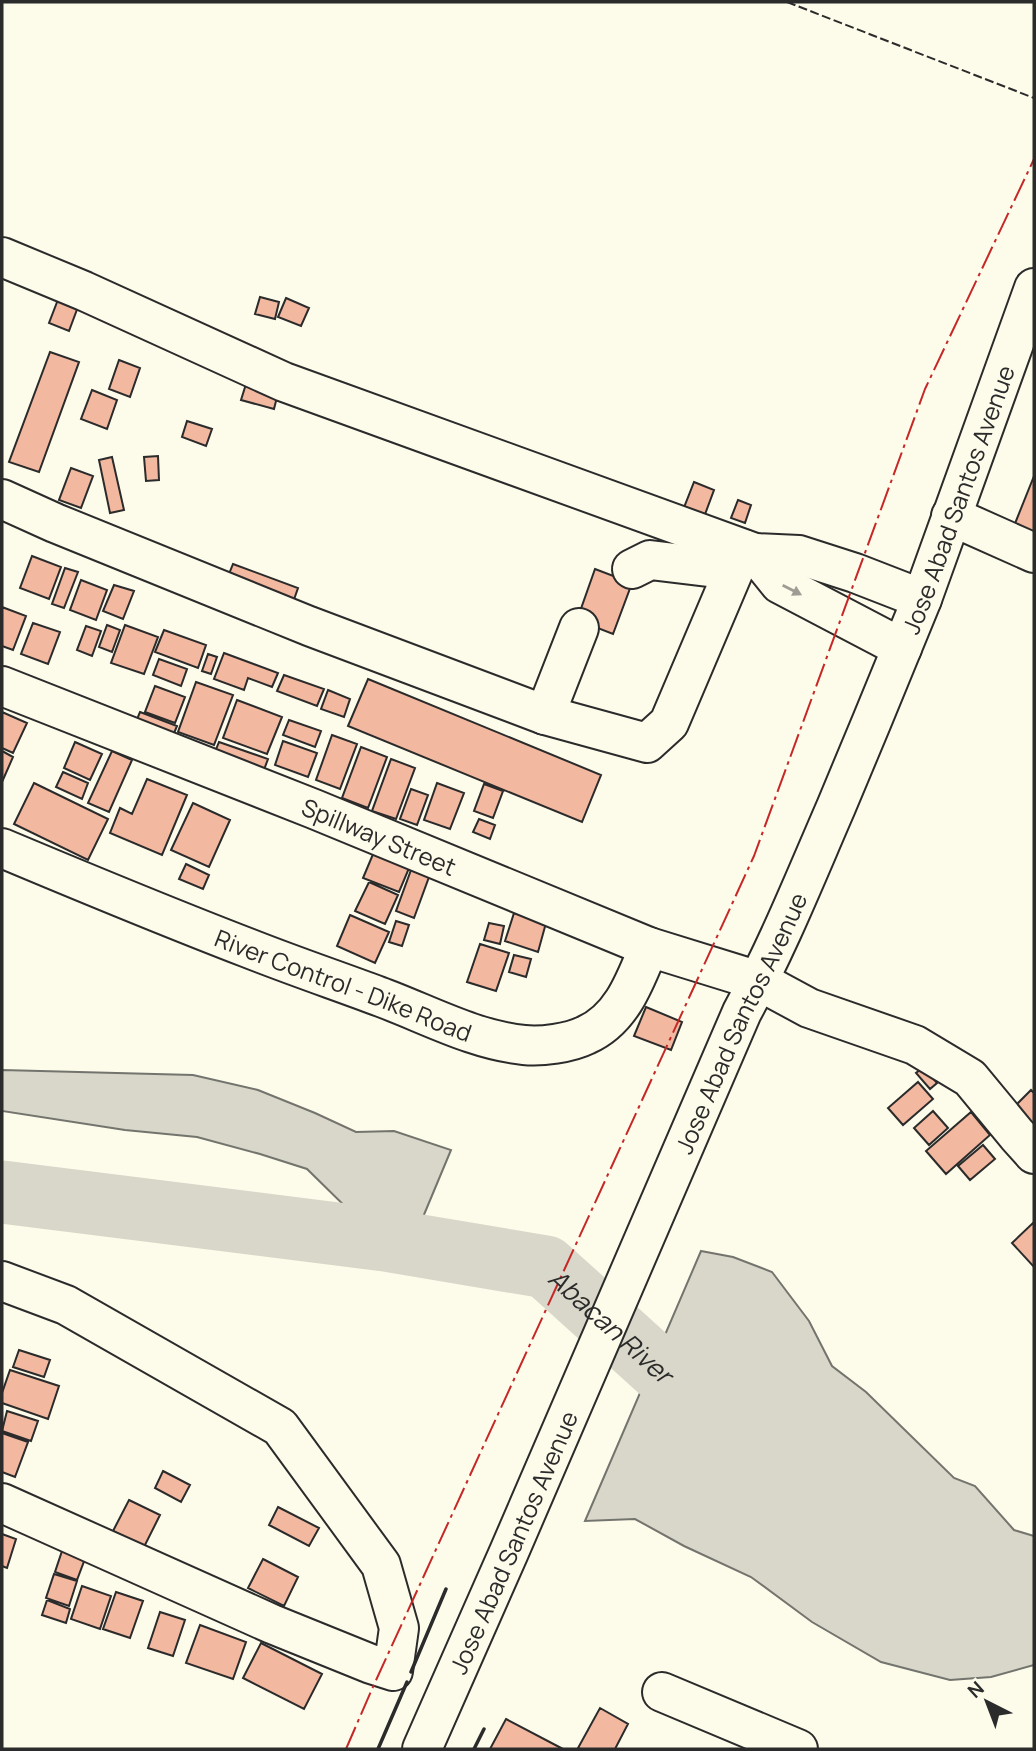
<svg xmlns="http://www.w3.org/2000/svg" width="1036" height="1751" font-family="Manrope,sans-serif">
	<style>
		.water { fill: #d8d7c9; stroke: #74746e; stroke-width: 2 }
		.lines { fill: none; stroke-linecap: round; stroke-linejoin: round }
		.river { stroke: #d8d7c9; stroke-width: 63 }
		.building { fill: #f2b8a0; stroke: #2b2b2b; stroke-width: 2 }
		.minor-casing { stroke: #2b2b2b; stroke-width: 42 }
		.highway-casing { stroke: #2b2b2b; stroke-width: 42 }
		.minor { stroke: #fdfbea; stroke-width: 38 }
		.highway { stroke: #fdfbea; stroke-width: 38 }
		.fence { stroke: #2b2b2b; stroke-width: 2; stroke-dasharray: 9 3.5; stroke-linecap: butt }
		.wall { stroke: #2b2b2b; stroke-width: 3.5 }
		.power { stroke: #c62828; stroke-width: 2; stroke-dasharray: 24 5 3.5 5; stroke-linecap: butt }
		.oneway { fill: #9e9d94 }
		.labels { text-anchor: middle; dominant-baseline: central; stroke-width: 5; stroke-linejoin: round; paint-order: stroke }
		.street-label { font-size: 24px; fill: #2b2b2b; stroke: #fdfbea }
		.water-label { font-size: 26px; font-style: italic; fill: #2b2b2b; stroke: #fdfbea }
	</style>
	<rect width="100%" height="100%" fill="#fdfbea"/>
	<path class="water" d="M2 1070 193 1075 258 1090 315 1113 356 1132 394 1131 451 1150 403 1265 372 1249 357 1218 307 1169 260 1154 197 1137 125 1130 2 1111Z
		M701 1251 733 1257 772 1272 809 1321 832 1366 866 1392 954 1478 975 1486 1014 1530 1034 1536V1665L991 1677 950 1680 881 1662 812 1622 751 1577 684 1546 635 1519 585 1521Z"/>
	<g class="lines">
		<path class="river" id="s1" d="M2 1192 385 1240 546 1267 702 1408 719 1417"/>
	</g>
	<path class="building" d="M59 297 79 304 69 331 49 323Z
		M260 297 279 302 275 319 255 314Z
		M286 298 309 308 301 326 278 317Z
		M50 352 79 362 39 472 9 462Z
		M119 360 140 368 130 397 109 389Z
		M246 384 278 393 274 409 241 400Z
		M92 390 117 400 107 429 81 419Z
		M187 421 212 429 206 446 182 437Z
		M158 456 159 480 146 481 144 457Z
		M112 457 124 510 110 513 99 460Z
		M71 468 93 476 81 508 59 500Z
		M1034 476V534L1014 526Z
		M694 482 714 490 704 517 683 510Z
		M738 500 751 505 745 523 731 518Z
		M32 556 61 567 49 599 20 588Z
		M233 564 298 588 291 608 225 584Z
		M65 568 78 572 64 608 52 604Z
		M595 569 632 583 613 634 577 620Z
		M81 580 107 590 96 620 70 610Z
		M114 585 134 591 123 619 103 611Z
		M2 607 26 616 13 650 2 646Z
		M33 623 60 632 48 664 21 654Z
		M107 625 120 630 112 652 99 647Z
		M125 625 158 637 144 674 111 663Z
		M86 626 101 631 92 656 77 650Z
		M164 630 206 645 198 668 155 652Z
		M224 653 278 673 272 687 248 678 244 690 214 679Z
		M208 654 217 657 211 674 202 671Z
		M159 659 187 669 181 686 153 675Z
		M284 675 324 689 317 706 277 691Z
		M368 679 601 775 582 822 348 726Z
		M196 682 233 695 214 745 178 732Z
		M155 686 185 697 175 723 145 712Z
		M328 690 350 699 344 717 321 709Z
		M237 700 282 717 267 754 223 738Z
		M2 712 27 723 13 753 2 748Z
		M140 712 177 726 172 738 135 724Z
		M289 720 321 731 315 747 283 735Z
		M332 735 357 744 340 789 316 780Z
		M283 741 317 753 308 777 275 765Z
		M75 742 102 754 90 780 64 768Z
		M219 742 268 759 262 775 213 757Z
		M361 747 387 757 368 808 342 798Z
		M2 751 13 757 2 782Z
		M112 751 132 760 109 812 88 803Z
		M391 759 415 768 396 819 372 811Z
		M63 772 88 783 82 799 56 787Z
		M147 779 187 795 162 855 110 833 120 808 132 814Z
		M34 783 108 819 88 860 14 824Z
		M437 783 464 793 450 829 424 820Z
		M484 784 503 791 493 818 474 811Z
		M411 789 428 795 417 825 400 819Z
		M193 803 230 820 209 867 171 850Z
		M479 819 495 825 490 839 473 832Z
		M376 847 412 861 399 892 363 878Z
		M186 864 209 875 203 889 179 879Z
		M411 870 429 877 414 918 396 911Z
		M369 882 398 895 385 924 355 911Z
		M514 913 546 923 538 952 505 941Z
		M350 915 389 932 375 963 337 946Z
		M396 921 409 925 402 946 389 942Z
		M489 923 504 926 500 944 484 940Z
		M480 944 509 953 496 991 467 982Z
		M514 955 531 959 526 977 509 972Z
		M646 1007 682 1022 671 1050 634 1036Z
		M924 1067 937 1083 930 1089 916 1073Z
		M918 1082 933 1099 903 1125 888 1108Z
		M1031 1090 1034 1093V1128L1014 1107Z
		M933 1111 948 1128 929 1145 914 1128Z
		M971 1112 990 1135 946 1174 926 1151Z
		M983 1145 995 1159 970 1180 958 1166Z
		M1034 1222V1267L1012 1243Z
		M19 1350 50 1360 44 1377 13 1367Z
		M10 1370 59 1386 48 1419 2 1403V1393Z
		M7 1411 38 1421 31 1441 2 1431Z
		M2 1433 28 1442 15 1477 2 1472Z
		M163 1471 190 1485 181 1502 155 1488Z
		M129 1500 160 1515 144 1547 113 1531Z
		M278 1507 319 1528 309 1546 269 1525Z
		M2 1534 16 1539 7 1568 2 1566Z
		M63 1548 86 1556 77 1580 55 1572Z
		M263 1559 298 1577 284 1606 248 1588Z
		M54 1574 77 1581 69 1606 46 1598Z
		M82 1586 111 1596 100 1629 71 1619Z
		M116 1592 143 1601 130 1638 103 1629Z
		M47 1600 70 1609 66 1623 42 1615Z
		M160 1612 185 1620 173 1656 148 1648Z
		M200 1625 246 1642 233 1679 186 1663Z
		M261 1643 322 1674 304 1709 243 1678Z
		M600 1708 628 1724 615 1749H580L578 1748Z
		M506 1719 563 1749H490Z"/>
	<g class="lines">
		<g class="minor-casing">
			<g id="minor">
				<path d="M2 257 84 291 284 382 755 553 799 555 855 573 922 599"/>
				<path d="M2 499 55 523 309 626 545 715 647 743 669 723 743 549"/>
				<path d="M951 516 1034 553"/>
				<path d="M755 553 780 584 902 648"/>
				<path d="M632 569 650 560 733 570"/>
				<path id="s2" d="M2 686 314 809 649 947 759 981 809 1008 915 1045 970 1078 1017 1135 1034 1154"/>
				<path d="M545 715 579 628"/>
				<path id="s3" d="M2 848C83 882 165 916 248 948 291 965 335 980 378 996 425 1013 473 1040 524 1045 541 1047 570 1043 586 1035 622 1019 635 981 649 947"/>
				<path d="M2 1281 66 1305 280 1427 381 1565 399 1628 393 1671 371 1664 272 1624 2 1503"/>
				<path d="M662 1692 798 1749"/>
			</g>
		</g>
		<g class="highway-casing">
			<g id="highway">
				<path id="s4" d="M422 1749 509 1552 742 1012C778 946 806 876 836 807 865 738 894 668 922 599L1034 288"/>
			</g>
		</g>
		<use href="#minor" class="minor"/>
		<use href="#highway" class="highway"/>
		<path class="fence" d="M787 2 1034 98"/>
		<path class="wall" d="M411 1672 446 1589
			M378 1749 407 1682
			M474 1749 484 1729"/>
		<path class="power" d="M346 1749 372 1689 754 856 925 389 1034 159"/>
	</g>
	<defs><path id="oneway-solid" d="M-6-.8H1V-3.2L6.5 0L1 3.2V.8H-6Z" transform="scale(1.75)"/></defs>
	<use class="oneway" href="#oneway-solid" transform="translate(792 590) rotate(27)"/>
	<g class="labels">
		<g class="street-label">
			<text stroke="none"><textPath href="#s4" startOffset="1360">Jose Abad Santos Avenue</textPath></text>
			<text stroke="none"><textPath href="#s2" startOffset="406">Spillway Street</textPath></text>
			<text stroke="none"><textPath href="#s3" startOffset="368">River Control - Dike Road</textPath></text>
			<text stroke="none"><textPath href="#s4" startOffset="793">Jose Abad Santos Avenue</textPath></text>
			<text stroke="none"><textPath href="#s4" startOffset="226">Jose Abad Santos Avenue</textPath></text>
		</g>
		<g class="water-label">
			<text stroke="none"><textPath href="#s1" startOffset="637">Abacan River</textPath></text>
		</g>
	</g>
	<rect width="1036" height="1751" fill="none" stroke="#2b2b2b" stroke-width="7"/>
	<g transform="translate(987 1702) rotate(318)" stroke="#fdfbea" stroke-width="5" paint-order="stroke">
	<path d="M0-5L12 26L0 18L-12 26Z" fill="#2b2b2b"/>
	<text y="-10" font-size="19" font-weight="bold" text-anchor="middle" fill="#2b2b2b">N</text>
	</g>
</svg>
